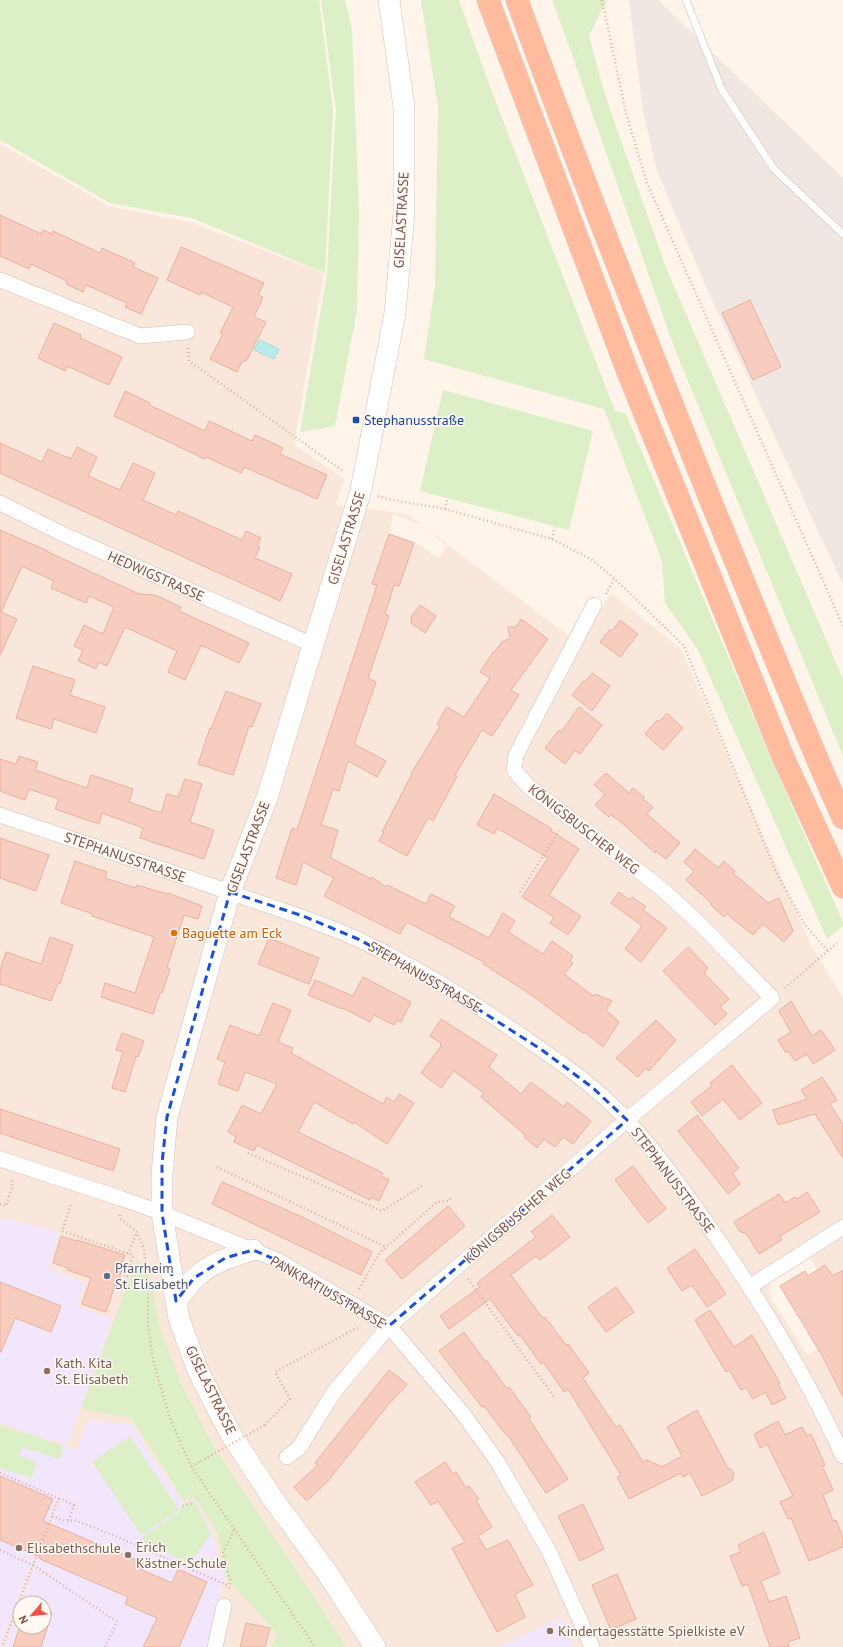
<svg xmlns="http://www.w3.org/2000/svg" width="843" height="1647" font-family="'PT Sans',sans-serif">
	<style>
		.residential { fill: #f9e7db; fill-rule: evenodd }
		.industrial { fill: #f0e7e3 }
		.education { fill: #f1e6fb; fill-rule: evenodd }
		.green { fill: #dcefc6 }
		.water { fill: #bcebeb; stroke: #a1ddde }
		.building { fill: #f7cdbf; stroke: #ebb09e }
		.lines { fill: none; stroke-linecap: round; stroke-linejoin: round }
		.service-casing { stroke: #d5bbb1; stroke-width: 8 }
		.minor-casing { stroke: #d5bbb1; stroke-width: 16 }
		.secondary-casing { stroke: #dbbcb0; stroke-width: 22 }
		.trunk-casing { stroke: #dbcfcc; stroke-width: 23 }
		.path { stroke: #ddafa1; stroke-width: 2.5; stroke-dasharray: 1 3; stroke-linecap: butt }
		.service { stroke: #fff; stroke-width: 7 }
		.minor { stroke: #fff; stroke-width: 15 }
		.secondary { stroke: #fff; stroke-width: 21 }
		.trunk { stroke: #febb9e; stroke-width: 22 }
		.path-bridge { stroke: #ddafa1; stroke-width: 2.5; stroke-dasharray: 1 3; stroke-linecap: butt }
		.marked { fill: none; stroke: #1d4ed8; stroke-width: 3; stroke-dasharray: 8 5; stroke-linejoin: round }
		.transit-dot { fill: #1a4fb4; stroke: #fff8f3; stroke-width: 1.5 }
		.food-dot { fill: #e8710a; stroke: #fff8f3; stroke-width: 1.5 }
		.service-dot { fill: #5c6f8a; stroke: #fff8f3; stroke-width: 1.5 }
		.education-dot { fill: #8d6e63; stroke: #fff8f3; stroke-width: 1.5 }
		.labels { text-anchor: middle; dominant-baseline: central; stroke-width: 3; stroke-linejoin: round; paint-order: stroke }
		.street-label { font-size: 14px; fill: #7d544a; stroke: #fff8f3 }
		.transit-label { font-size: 14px; fill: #164399; stroke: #fff8f3; text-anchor: start }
		.food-label { font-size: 14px; fill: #c56008; stroke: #fff8f3; text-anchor: start }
		.service-label { font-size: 14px; fill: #4e5e75; stroke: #fff8f3; text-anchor: start }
		.education-label { font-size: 14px; fill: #785e54; stroke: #fff8f3; text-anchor: start }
	</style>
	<rect width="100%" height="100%" fill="#fef4ea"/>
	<path class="residential" d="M0 144 109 206 190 222 324 273 294 445 344 479 336 505 407 514 579 644 611 593 681 649 811 945 843 998V1310L809 1257 770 1282 769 1295 807 1355 843 1334V1647H346L312 1593 214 1447 181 1383 159 1330 151 1280 131 1418 185 1502 194 1495 218 1534 226 1578 256 1608 277 1636 271 1647H0ZM393 514 421 525 447 546 439 558 416 543 389 534ZM20 1603H44V1627H20Z"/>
	<path class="industrial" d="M629 0H658L843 178V585L702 278 657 171 643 111Z"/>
	<path class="education" d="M2 1217 59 1233 48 1269 84 1283 77 1307 113 1319 67 1445 0 1423V1222Z
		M88 1420 131 1425 183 1503 195 1500 212 1532 224 1578 208 1647H4ZM20 1603H44V1627H20Z
		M0 1425 76 1450 0 1647Z
		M563 1617 573 1647H498L502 1645Z"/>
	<path class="green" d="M0 0H319L333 110 325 273 192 218 110 203 0 140Z
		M321 0H345L352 29 359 213 357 310 335 426 300 432 327 273 336 110Z
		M421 0H459L490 87 615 411 626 414 772 761 843 922V926L827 939 698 650 665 603 662 561 604 409 424 359 435 286 438 107Z
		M552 0H607L575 63Z
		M589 36 605 95 665 265 843 679V756L674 347 575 64Z
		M443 390 593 431 569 530 420 491Z
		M137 1259 151 1280 160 1330 181 1383 214 1447 312 1593 346 1647H271L277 1636 255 1608 226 1578 218 1534 194 1496 185 1502 131 1418 81 1409Z
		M0 1425 63 1446 59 1459 22 1447 19 1456 37 1462 32 1478 0 1468Z
		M130 1436 179 1510 141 1535 92 1462Z
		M194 1501 211 1534 189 1564 146 1543 142 1537 179 1512 182 1505Z"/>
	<path class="water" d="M259 340 279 349 274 359 254 350Z"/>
	<path class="building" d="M0 215 41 234 43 230 52 234 53 231 100 253 102 248 135 263 133 267 158 278 141 314 125 307 127 303 86 285 83 292 66 284 67 281 31 264 29 269 0 256Z
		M181 247 264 283 258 295 263 297 254 317 266 322 247 360 242 362 237 372 210 359 223 334 220 333 233 307 201 292 200 295 167 280Z
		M750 300 781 367 753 380 722 313Z
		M54 323 81 335 80 338 122 357 109 385 67 366 65 371 38 358Z
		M125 391 150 403 149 405 205 431 209 421 252 441 255 435 283 448 280 454 327 475 317 499 244 467 241 473 206 457 205 459 114 416Z
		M0 443 42 462 48 449 71 459 77 447 97 457 88 476 120 490 133 463 155 473 143 500 176 515 178 511 242 540 246 531 261 538 257 546 260 547 255 558 292 574 280 601 0 473Z
		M0 530 48 551V552L139 594 155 595 181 607 179 611 249 643 239 663 201 645 185 680 168 672 177 651 125 627 107 666 99 662 96 669 78 661 83 650 74 646 84 625 103 634 114 607 89 596 86 603 51 588 54 581 22 566 1 612 17 619 0 655Z
		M389 534 414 543 399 586 394 585 385 614 389 616 368 678 376 682 354 744 386 761 377 777 348 761 339 791 333 789 321 825 338 830 330 858 335 860 371 879 372 877 386 887 387 885 426 904 431 894 455 906 449 917 489 938 503 913 515 921 508 932 543 954 552 941 573 956 570 961 573 963 564 974 593 996 595 994 612 1001 606 1010 619 1022 603 1047 585 1032 583 1033 527 992 483 964 484 962 407 922 400 934 324 896 334 878 303 862 296 885 276 878 292 828 297 830 353 659 377 585 372 584Z
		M420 605 436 616 425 633 411 623V617Z
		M521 619 548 639 511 690 519 695 492 736 482 730 455 775 457 776 433 821 428 818 407 856 379 841 384 832H382L412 774H411L440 726 437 724 447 707 464 717 490 678 480 672 494 651H495L502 642 510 638 508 627H516Z
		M620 620 638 634 620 657 600 642 610 629 612 631Z
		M33 666 75 680 70 695 105 707 96 733 54 719 51 729 16 718Z
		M592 673 610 686 592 711 572 695 583 681 585 682Z
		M226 691 261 704 252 727 249 726 233 775 198 764 210 728 211 729Z
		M579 707 602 725 580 754 575 750 565 764 545 748 559 730 561 732Z
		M667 713 683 728 663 750 645 734 657 720 659 722Z
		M19 756 38 762 35 770 87 788 91 775 133 789 129 802 161 813 167 794 178 797 185 779 202 784 190 822 214 830 204 859 140 838 143 828 102 813 99 824 55 809 59 799 29 789 25 800 0 791V759L16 764Z
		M606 773 629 793 633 788 644 797 643 799 653 807 647 814 680 843 666 859 656 851 655 853 621 822 611 815 609 817 595 805 605 794 594 785Z
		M494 794 552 829 551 831 579 849 549 895 581 916 568 935 550 923 554 917 522 897 548 858 497 828 494 834 477 825Z
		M0 838 49 855 36 891 0 878Z
		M695 849 718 868 724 861 735 871 733 873 768 903 779 898 793 931 784 942 763 924 753 935 727 914 724 917 711 905 712 904 686 880 694 871 684 862Z
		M75 861 107 872 105 878 136 888 137 885 167 894 168 893 202 906 198 919 184 915 167 967 170 969 162 993H160L153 1014 101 997 105 983 135 993 154 937 92 916 93 914 61 903Z
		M619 892 629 900 632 897 646 907 643 910 667 928 641 962 625 949 642 926 611 903Z
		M50 937 73 945 60 984 58 983 51 1001 0 984V970L6 952 41 964Z
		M269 938 319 958 309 984 258 964Z
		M688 947 708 968 704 973 729 999 720 1007 727 1014 715 1025 663 971Z
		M363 977 411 1002 401 1022 397 1020 394 1025 374 1015 370 1022 343 1008 342 1009 308 995 315 980 353 996Z
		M791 1001 812 1036 821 1030 835 1050 813 1064 807 1054 795 1061 788 1051 786 1053 778 1040 791 1032 779 1011Z
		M273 1003 291 1010 278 1042 293 1048 291 1053 383 1104 387 1097 394 1102 399 1094 414 1103 387 1144 354 1122 353 1124 314 1102 298 1132 383 1173 381 1176 389 1180 379 1201 371 1197 370 1200 257 1145 254 1151 234 1142 236 1136 228 1132 242 1105 261 1114 277 1084 245 1072 238 1091 218 1084 225 1062 217 1059 230 1025 259 1036Z
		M441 1019 497 1055 489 1067 521 1094 531 1082 564 1107 567 1102 591 1121 573 1144 563 1137 555 1147 544 1139 537 1148 524 1137 525 1135 481 1097 484 1093 454 1071 441 1088 421 1073 441 1046 440 1045 441 1043 430 1036Z
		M656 1020 676 1040 649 1071 645 1068 638 1077 616 1058Z
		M122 1033 144 1041 138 1057 136 1056 125 1092 112 1088 123 1052 116 1050Z
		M732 1065 762 1103 740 1120 723 1099 702 1116 691 1102 712 1086 710 1083Z
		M822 1077 837 1100 830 1104 843 1124V1158L815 1114 778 1125 773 1110 807 1099 801 1090Z
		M0 1109 120 1149 113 1171 0 1133Z
		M697 1115 739 1168 732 1173 740 1184 728 1194 678 1131Z
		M633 1166 666 1209 648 1223 615 1180Z
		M222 1182 298 1215 372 1252 361 1275 212 1204Z
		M807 1192 820 1212 780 1236 782 1240 759 1254 746 1233 740 1232 734 1222 779 1194 785 1203 795 1197 797 1199Z
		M448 1206 465 1226 402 1279 385 1260Z
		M552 1215 570 1237 540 1260 536 1256 511 1275 532 1304 543 1318 545 1317 566 1345 568 1344 589 1373 583 1378 616 1427 620 1425 643 1462 647 1460 662 1467 682 1456 667 1427 697 1410 727 1467 731 1469 734 1474 732 1481 702 1496 690 1473 683 1477 681 1473 629 1499 617 1477 621 1475 568 1389 564 1392 543 1362 541 1364 520 1335 518 1336 490 1299 449 1329 440 1316 480 1287 477 1283 536 1237 531 1232Z
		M61 1236 77 1241V1240L125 1255 120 1269H122L117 1286 115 1285 106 1312 82 1304 91 1278 67 1270 68 1268 53 1263Z
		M695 1249 726 1294 707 1307 692 1285 682 1291 667 1268Z
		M825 1265 833 1276 843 1270V1397L823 1357 780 1286 805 1271 808 1276Z
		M0 1282 61 1306 51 1332 15 1318 1 1352H0Z
		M616 1287 634 1312 606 1332 588 1307Z
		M710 1310 734 1347 752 1335 780 1383 778 1384 786 1398 772 1405 765 1392 753 1399 746 1387 741 1390 729 1370 726 1372 695 1320Z
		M464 1332 485 1361 486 1360 507 1389 509 1387 531 1417 529 1419 568 1479 546 1493 507 1434 506 1435 484 1406 482 1407 439 1351Z
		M389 1370 407 1384 406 1386 387 1406 328 1481 307 1501 294 1487 318 1465 315 1463Z
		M778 1421 785 1435 802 1427 807 1436 811 1434 825 1465 822 1466 833 1490 823 1495 833 1521 836 1520 843 1537V1547L809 1561 791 1518 788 1519 780 1502 793 1496 767 1444 760 1448 754 1434Z
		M445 1462 453 1474 456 1472 466 1488 469 1486 479 1499 476 1501 492 1527 478 1536 486 1550 508 1540 533 1585 515 1594 525 1617 497 1632 452 1548 465 1542 438 1501 431 1505 415 1482Z
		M0 1476 53 1499 43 1521 143 1563 140 1569 172 1583 178 1569 207 1582 179 1647H143L157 1618 125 1604 128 1597 40 1559V1557L0 1540Z
		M583 1504 604 1549 580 1561 558 1516Z
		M764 1532 780 1573 761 1581 769 1602 786 1596 800 1638 788 1642 789 1647H770L748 1584 742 1586 730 1556 741 1552 738 1545Z
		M617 1574 636 1619 611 1630 592 1585Z
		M44 1610 52 1613 41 1647H13L20 1626 44 1627Z
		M246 1623 270 1628 265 1647H240Z"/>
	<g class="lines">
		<g class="service-casing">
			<path id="service" d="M686 0 722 90 774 169 843 234"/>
		</g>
		<g class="minor-casing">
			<path id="minor" d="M0 280 140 336 187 332
				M0 503 67 536 313 645
				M0 815C77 841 155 866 232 893 274 908 316 920 357 939 414 965 468 999 519 1034 557 1060 597 1087 628 1121 659 1155 686 1193 712 1231 762 1303 807 1377 843 1456
				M0 1159 120 1198 162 1213 279 1261 389 1326 464 1415 497 1461 549 1551 592 1647
				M751 1286 843 1227
				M287 1457 299 1448 334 1392 389 1326 627 1120 772 998 702 926 662 889 528 786 514 770 516 755 594 605
				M215 1647 224 1606"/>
		</g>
		<g class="secondary-casing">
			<path id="secondary" d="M176 1301C182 1294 187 1286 194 1279 210 1263 232 1256 253 1250
				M375 1647 326 1571 273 1499 230 1433 198 1371 179 1319 162 1213V1174L167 1117 230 892 267 798 313 645 361 490 395 313 404 213V107L389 0"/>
		</g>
		<g class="trunk-casing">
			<path id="trunk" d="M488 0 627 370 783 757 843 887
				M517 0C578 168 644 334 710 499 754 606 796 713 843 818"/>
		</g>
		<path class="path" d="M602 0 626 113 647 183 843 626
			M188 348 189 361 343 471
			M378 496 387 499 445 509 552 539 592 560 615 579 684 646 776 872 805 925 828 951
			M445 509 447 500
			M552 539 555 527
			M606 594 614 579
			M520 892 559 831
			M785 988 837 943
			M248 1153 382 1211 423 1185
			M217 1167 386 1247
			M0 1204 6 1206 12 1187V1180
			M71 1205 62 1231 133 1255 124 1286
			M120 1215V1218L137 1232 144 1249 148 1289V1324L153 1360 169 1416 191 1466 315 1647
			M128 1254 137 1232
			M468 1279 555 1398
			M359 1289 379 1254 386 1247 437 1202 448 1201 452 1197
			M265 1425 290 1399 275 1372 355 1329 360 1328
			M191 1466 201 1461
			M0 1473 74 1505 69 1520
			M59 1498 33 1565 117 1622 105 1647
			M183 1506 193 1503
			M52 1516 65 1521 74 1520 113 1535 229 1586
			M0 1550 33 1565 2 1647
			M229 1588 230 1580 223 1552 234 1530"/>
		<use href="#service" class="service"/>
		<use href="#minor" class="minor"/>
		<use href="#secondary" class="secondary"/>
		<use href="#trunk" class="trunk"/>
		<path class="path-bridge" d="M201 1461 265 1425"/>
	</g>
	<path class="marked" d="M230 892 303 916 358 939 423 974 542 1050 593 1088 627 1120 389 1326 279 1261 253 1250 225 1258 210 1268 194 1278 176 1301 162 1213V1163L167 1117Z"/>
	<rect class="transit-dot" x="352" y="416" width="8" height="8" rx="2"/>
	<circle class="food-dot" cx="174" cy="933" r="4"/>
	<circle class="service-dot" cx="107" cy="1276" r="4"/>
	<g class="education-dot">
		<circle cx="47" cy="1371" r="4"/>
		<circle cx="19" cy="1548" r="4"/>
		<circle cx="128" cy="1555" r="4"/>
		<circle cx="550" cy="1631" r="4"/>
	</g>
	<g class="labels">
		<g class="street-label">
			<text transform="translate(401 220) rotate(-87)">GISELASTRASSE</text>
			<text transform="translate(346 538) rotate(-73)">GISELASTRASSE</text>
			<text transform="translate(156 576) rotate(24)">HEDWIGSTRASSE</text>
			<text transform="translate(584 829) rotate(38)">KÖNIGSBUSCHER WEG</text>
			<text transform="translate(248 847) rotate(-69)">GISELASTRASSE</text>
			<text transform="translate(125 857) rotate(19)">STEPHANUSSTRASSE</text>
			<text transform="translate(425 977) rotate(30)">STEPHANUSSTRASSE</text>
			<text transform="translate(673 1180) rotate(53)">STEPHANUSSTRASSE</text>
			<text transform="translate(517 1216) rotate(-41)">KÖNIGSBUSCHER WEG</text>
			<text transform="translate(328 1292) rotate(30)">PANKRATIUSSTRASSE</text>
			<text transform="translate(211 1390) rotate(64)">GISELASTRASSE</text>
		</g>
		<g class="transit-label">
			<text x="364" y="420">Stephanusstraße</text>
		</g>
		<g class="food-label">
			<text x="182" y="933">Baguette am Eck</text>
		</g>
		<g class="service-label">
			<text x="115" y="1268">Pfarrheim<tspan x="115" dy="16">St. Elisabeth</tspan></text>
		</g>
		<g class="education-label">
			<text x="55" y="1363">Kath. Kita<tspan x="55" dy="16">St. Elisabeth</tspan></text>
			<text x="136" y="1547">Erich<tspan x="136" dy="16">Kästner-Schule</tspan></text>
			<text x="27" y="1548">Elisabethschule</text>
			<text x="558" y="1631">Kindertagesstätte Spielkiste eV</text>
		</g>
	</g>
	<g transform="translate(32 1615) rotate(242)"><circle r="19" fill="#fff8f3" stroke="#cbb6af"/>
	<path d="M0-3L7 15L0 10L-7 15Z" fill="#f25346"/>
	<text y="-6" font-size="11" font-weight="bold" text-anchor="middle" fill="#7d544a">N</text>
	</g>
</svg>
